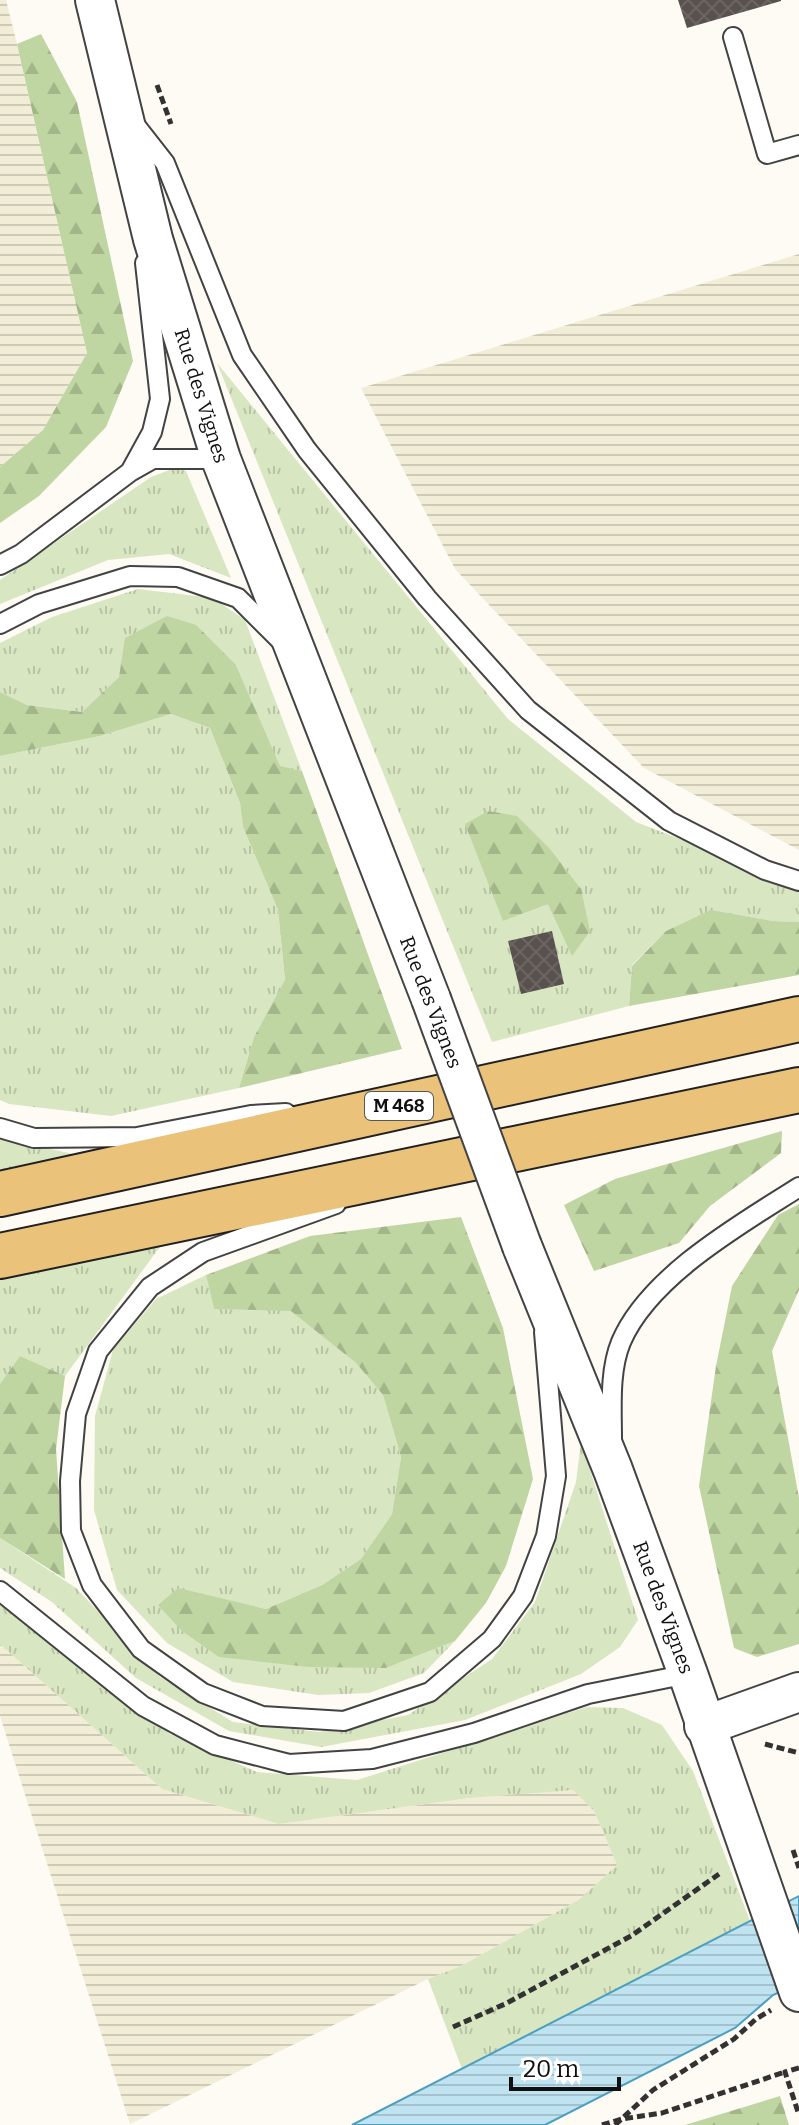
<svg xmlns="http://www.w3.org/2000/svg" width="799" height="2125" font-family="Bitter,serif">
	<style>
		.farmland { fill: url(#farmland-rules) }
		.grass { fill: url(#grass-tufts) }
		.forest { fill: url(#forest-firs) }
		.water { fill: url(#water-rules); stroke: #4d9fc0; stroke-width: 2 }
		.building { fill: url(#building-cross-hatch) }
		.lines { fill: none; stroke-linecap: round; stroke-linejoin: round }
		.lane-casing { stroke: #434343; stroke-width: 22 }
		.street-casing { stroke: #434343; stroke-width: 42 }
		.primary-casing { stroke: #212121; stroke-width: 48 }
		.path { stroke: #323232; stroke-width: 5; stroke-dasharray: 8 4; stroke-linecap: butt }
		.lane { stroke: #fff; stroke-width: 18 }
		.street { stroke: #fff; stroke-width: 38 }
		.primary { stroke: #eac279; stroke-width: 44 }
		.street-bridge-casing { stroke: #434343; stroke-width: 42; stroke-linecap: butt }
		.street-bridge { stroke: #fff; stroke-width: 38 }
		.labels { text-anchor: middle; dominant-baseline: central; stroke-width: 8; stroke-linejoin: round; paint-order: stroke }
		.shield { fill: #fff; stroke: #585858; stroke-width: 2 }
		.shield-label { font-size: 18px; font-weight: bold; fill: #101010 }
		.street-label { font-size: 20px; fill: #101010; stroke: #fff }
	</style>
	<defs>
		<pattern id="farmland-rules" width="6" height="5" patternUnits="userSpaceOnUse" patternTransform="scale(2)"><rect width="6" height="5" fill="#f2edd7"/><path d="M0 2.5h6" fill="none" stroke="#cecab8"/></pattern>
		<pattern id="grass-tufts" width="24" height="20" patternUnits="userSpaceOnUse" patternTransform="scale(2)"><rect width="24" height="20" fill="#d8e6c1"/><path d="M3 7l-1-3M5 7V3M7 7l1-3M15 17l-1-3M17 17v-4M19 17l1-3" fill="none" stroke="#b8c4a5"/></pattern>
		<pattern id="forest-firs" width="22" height="20" patternUnits="userSpaceOnUse" patternTransform="scale(2)"><rect width="22" height="20" fill="#bfd5a2"/><path d="M5 1l3.5 6h-7zM16 11l3.5 6h-7z" fill="#a3b68a"/></pattern>
		<pattern id="water-rules" width="6" height="5" patternUnits="userSpaceOnUse" patternTransform="scale(2)"><rect width="6" height="5" fill="#bfe3f0"/><path d="M0 2.5h6" fill="none" stroke="#a3c2cd"/></pattern>
		<pattern id="building-cross-hatch" width="8" height="8" patternUnits="userSpaceOnUse" patternTransform="scale(2)"><rect width="8" height="8" fill="#58514e"/><path d="M0 0l8 8M0 8l8-8" fill="none" stroke="#6b6563"/></pattern>
	</defs>
	<rect width="100%" height="100%" fill="#fefbf5"/>
	<path class="farmland" d="M0 0H6L17 44 87 353 43 430 0 467Z
		M799 254V850L644 768 455 569 361 388Z
		M0 1644 162 1789 279 1824 470 1798 573 1789 594 1811 617 1865 580 1899 461 1966 428 1979 130 2124 0 1716Z"/>
	<path class="grass" d="M217 363 508 719 636 822 799 885V922L773 921 711 911 666 931 632 965 629 1006 492 1042Z
		M175 468 186 471 231 578 169 554 108 560 0 604V580L151 477Z
		M138 589 213 598 245 620 302 771 280 767 236 665 119 677 82 712 27 705 0 692V643L52 617Z
		M171 714 210 728 240 803 243 827 278 910 285 981 254 1037 239 1088 111 1116 9 1104 0 1100V756L100 736Z
		M0 1138 78 1155 0 1172Z
		M165 1240 65 1376 20 1356 0 1384V1274Z
		M206 1275 214 1309 291 1310 356 1363 383 1395 401 1457 392 1514 361 1559 322 1585 266 1609 178 1589 158 1605 386 1668 455 1641 424 1673 369 1693 318 1695 233 1682 167 1643 117 1590 94 1510 95 1416 113 1350 156 1299Z
		M581 1442 638 1620 620 1647 581 1674 465 1720 321 1747 229 1731 136 1678 52 1602 0 1568V1538L76 1588 160 1677 233 1722 319 1732 408 1715 492 1659 535 1602 576 1482Z
		M0 1605 170 1734 257 1772 357 1780 587 1707 623 1708 662 1725 693 1771 750 1921 462 2069 428 1979 461 1966 580 1899 617 1865 594 1811 573 1790 470 1798 279 1824 162 1789 0 1644Z"/>
	<path class="forest" d="M41 34 77 102 133 361 106 427 39 496 0 523V467L43 430 87 353 17 44Z
		M167 616 196 625 236 665 280 766 302 771 402 1049 239 1088 254 1037 285 980 278 910 243 827 240 803 210 728 171 714 100 736 0 756V692L27 705 82 712 119 677 125 638Z
		M488 811 517 816 550 849 581 889 590 931 572 956 548 904 503 921 465 824Z
		M711 910 773 921 799 922V975L629 1006 632 966 666 931Z
		M782 1131 781 1153 710 1206 679 1243 594 1271 564 1205 615 1179Z
		M799 1204V1290L772 1351 799 1498V1644L757 1657 734 1648 699 1486 716 1366 732 1286 778 1215Z
		M461 1217 503 1328 533 1479 506 1566 486 1603 455 1641 386 1668 309 1667 219 1657 182 1631 158 1605 178 1588 266 1609 322 1585 361 1559 392 1514 401 1457 383 1395 356 1363 291 1311 214 1309 206 1275 310 1236Z
		M20 1356 65 1376 56 1449 65 1579 0 1538V1384Z
		M780 2096 789 2125H685Z"/>
	<path class="water" d="M799 1896V1983L773 1995 735 2028 545 2125H352Z"/>
	<path class="building" d="M678 0H781V1L687 28Z
		M552 931 564 984 521 994 508 941Z"/>
	<g class="lines">
		<g class="lane-casing">
			<path id="lane" d="M733 37 767 154 799 145
				M136 126 165 163 242 355 307 450 427 598 528 710 669 821 765 870 799 881
				M130 472 152 432 160 399 145 263
				M0 565 21 554 130 472 153 459H221
				M0 624 39 604 130 576 178 577 238 598 282 642
				M0 1128 34 1138 137 1137 251 1115 286 1113
				M336 1204 203 1252 150 1287 98 1351 76 1414 70 1481 71 1531 92 1585 141 1649 203 1693 262 1716 344 1721 430 1692 492 1639 523 1596 546 1536 556 1476 544 1332
				M612 1439C612 1408 609 1371 621 1342 649 1276 741 1224 799 1187
				M0 1591 143 1706 215 1745 289 1764 372 1759 474 1733 588 1694 688 1674"/>
		</g>
		<g class="street-casing">
			<g id="street">
				<path id="s1" d="M95 0 153 239 221 459 431 999"/>
				<path id="s2" d="M522 1246 613 1470 688 1674 799 1992"/>
				<path d="M704 1726 799 1692"/>
			</g>
		</g>
		<g class="primary-casing">
			<path id="primary" d="M0 1194 799 1019
				M0 1256 799 1090"/>
		</g>
		<path class="path" d="M157 85 171 124
			M765 1744 799 1753
			M793 1850 799 1868
			M453 2027 505 2004 631 1936 719 1874
			M799 2068 785 2072 799 2115
			M602 2125 622 2119 662 2113 785 2072
			M615 2125 653 2090 734 2039 756 2019 771 2010"/>
		<use href="#lane" class="lane"/>
		<use href="#street" class="street"/>
		<use href="#primary" class="primary"/>
		<g class="street-bridge-casing">
			<path id="street-bridge" d="M431 999 522 1246"/>
		</g>
		<use href="#street-bridge" class="street-bridge"/>
	</g>
	<g class="labels">
		<rect class="shield" x="365" y="1092" width="68" height="28" rx="6"/>
		<g class="shield-label">
			<text x="399" y="1106">M 468</text>
		</g>
		<g class="street-label">
			<text stroke="none"><textPath href="#s1" startOffset="410">Rue des Vignes</textPath></text>
			<text transform="translate(431 1002) rotate(69)">Rue des Vignes</text>
			<text stroke="none"><textPath href="#s2" startOffset="388">Rue des Vignes</textPath></text>
		</g>
	</g>
	<path d="M511 2077v12h108v-12" fill="none" stroke="#101010" stroke-width="4"/>
	<text x="523" y="2077" font-size="24" fill="#101010" stroke="#ffffff" stroke-width="6" paint-order="stroke">20 m</text>
</svg>
